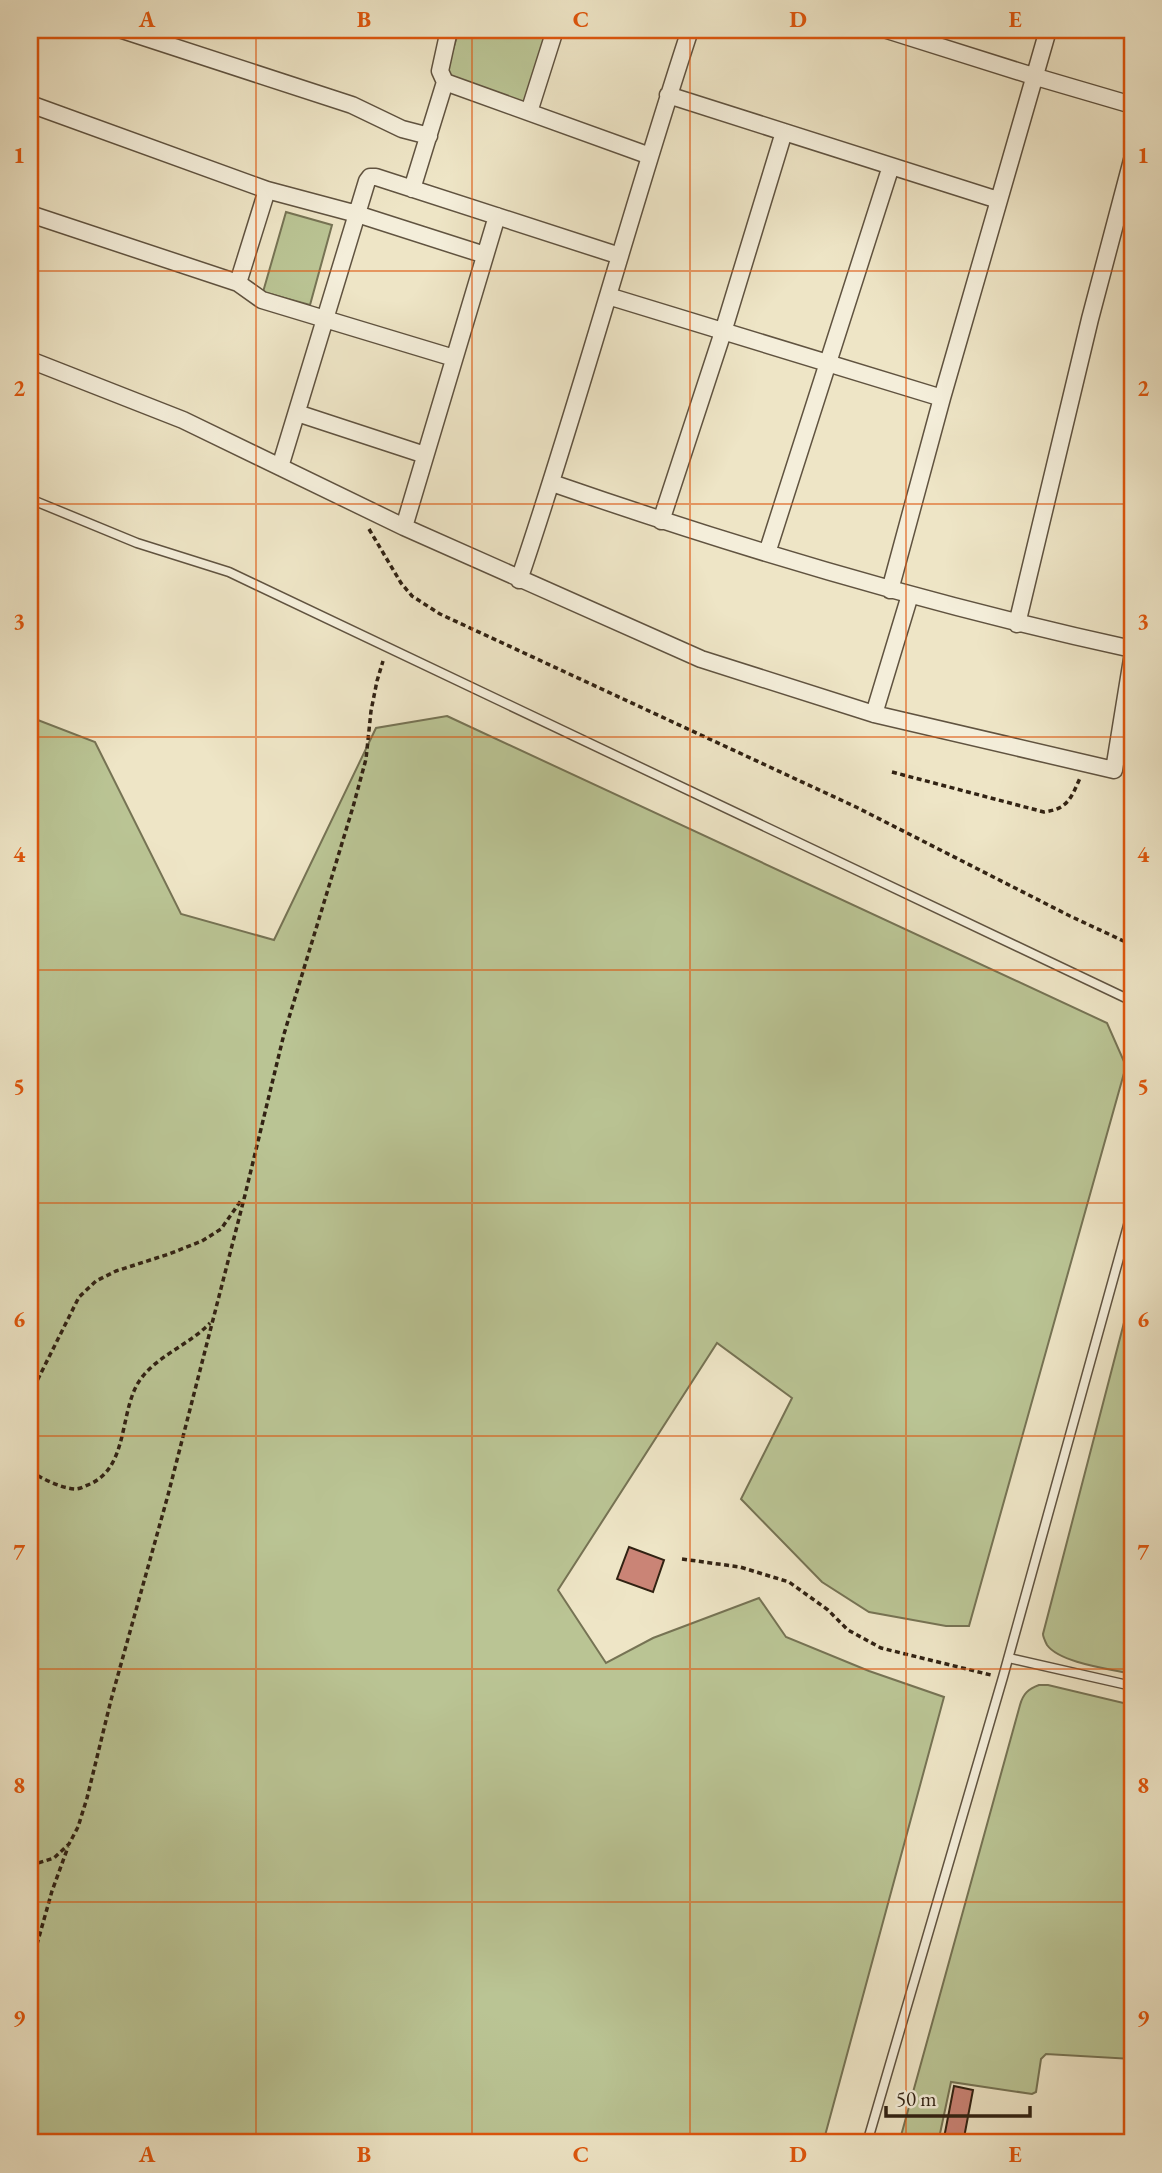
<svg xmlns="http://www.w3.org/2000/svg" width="1162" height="2173" font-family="'EB Garamond',serif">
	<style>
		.green { fill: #bac494; stroke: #767354; stroke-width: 2 }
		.building { fill: #ca8476; stroke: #312213; stroke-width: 2 }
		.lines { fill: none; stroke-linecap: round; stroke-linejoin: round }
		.lane-casing { stroke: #605340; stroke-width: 11 }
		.street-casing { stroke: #605340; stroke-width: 19 }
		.path { stroke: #312213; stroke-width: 3.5; stroke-dasharray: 5 3.5; stroke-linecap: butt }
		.lane { stroke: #f4eeda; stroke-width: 8 }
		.street { stroke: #f4eeda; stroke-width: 16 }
		.grid { fill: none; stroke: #df560c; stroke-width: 2; stroke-opacity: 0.55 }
		.neatline { fill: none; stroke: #df560c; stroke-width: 2.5 }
		.grid-label { font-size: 23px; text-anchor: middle; font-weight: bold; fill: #df560c }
	</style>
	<rect width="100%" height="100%" fill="#eee5c6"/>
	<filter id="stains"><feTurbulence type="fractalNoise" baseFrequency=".00286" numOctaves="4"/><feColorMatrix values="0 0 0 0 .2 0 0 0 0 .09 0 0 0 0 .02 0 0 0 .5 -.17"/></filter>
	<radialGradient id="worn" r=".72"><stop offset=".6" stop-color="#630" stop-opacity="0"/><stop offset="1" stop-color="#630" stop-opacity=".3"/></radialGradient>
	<path class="green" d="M459 30H551L532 96 523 102 450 76 447 69Z
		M286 212 332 225 310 305 263 292Z
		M447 716 1107 1023 1126 1066 969 1626H946L869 1612 822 1582 741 1499 792 1398 717 1343 558 1590 606 1663 653 1638 759 1598 786 1637 869 1671 944 1697 823 2143H30V717L95 742 181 914 274 940 376 728Z
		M1132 1307V1674C1110 1669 1060 1663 1047 1645 1046 1643 1043 1636 1043 1634L1126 1315Z
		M1039 1685H1048L1132 1705V2059L1046 2054 1041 2059 1036 2092 1032 2094 951 2082 938 2143H899L1020 1705C1023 1694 1028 1689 1039 1685Z"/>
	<path class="building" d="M629 1547 664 1560 653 1592 617 1579Z
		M954 2086 973 2090 963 2143H943Z"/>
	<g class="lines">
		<g class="lane-casing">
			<path id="lane" d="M30 499 137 543 229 572 1132 1001
				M1009 1658 1132 1686
				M867 2143 1003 1677 1132 1211"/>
		</g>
		<g class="street-casing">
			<path id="street" d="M122 30 352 105 402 129 429 136
				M449 30 440 71 445 82 650 156
				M887 30 1033 76 1132 105
				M668 95 998 200
				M30 104 267 190 357 214 485 255
				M529 112 555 30
				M412 189 445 82
				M30 214 238 283 262 300 454 358
				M238 283 267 190
				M608 296 942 398
				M30 360 183 420 404 527 701 659 874 714 1114 770 1132 659
				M297 413 425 455
				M280 467 367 181 370 177H376L620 256
				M552 483C742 549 935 606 1132 649
				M661 521 723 332 784 132
				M404 527 497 216
				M767 553 891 166
				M519 580C581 398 630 212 690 30
				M890 590 942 398 1048 30
				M1017 624 1090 319 1132 160
				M874 714 910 595"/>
		</g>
		<path class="path" d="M369 529 401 583 412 596 440 614 856 807 1070 916 1132 945
			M892 772 1044 812C1068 809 1071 798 1080 778
			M30 1395 79 1297 96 1281 116 1271 169 1254 202 1241 221 1229 242 1199
			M30 1472C43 1478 59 1488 75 1489 80 1489 85 1486 90 1484 131 1466 118 1405 143 1376 161 1354 190 1344 210 1323
			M682 1559 740 1567 789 1582 828 1610 848 1630 881 1648 991 1675
			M30 1863H38L54 1858 69 1844 78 1827 87 1798 111 1700 168 1495 245 1195 284 1034 353 807 366 759 371 711 377 681 383 661
			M30 1969 52 1891 68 1847"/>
		<use href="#lane" class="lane"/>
		<use href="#street" class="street"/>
	</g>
	<path class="grid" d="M256 30V2143M472 30V2143M690 30V2143M906 30V2143M30 271H1132M30 504H1132M30 737H1132M30 970H1132M30 1203H1132M30 1436H1132M30 1669H1132M30 1902H1132"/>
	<rect width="1162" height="2173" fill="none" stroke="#eee5c6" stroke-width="77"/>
	<path d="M886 2106v10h144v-10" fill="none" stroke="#312213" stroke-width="3.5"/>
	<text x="896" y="2106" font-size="21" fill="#312213" stroke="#f4eeda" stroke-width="5" paint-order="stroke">50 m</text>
	<rect x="38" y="38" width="1086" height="2096" class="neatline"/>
	<g class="grid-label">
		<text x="147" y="27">A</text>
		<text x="364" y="27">B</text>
		<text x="581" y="27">C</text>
		<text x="798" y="27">D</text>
		<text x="1015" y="27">E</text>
		<text x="19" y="163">1</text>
		<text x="1143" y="163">1</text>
		<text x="19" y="396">2</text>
		<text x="1143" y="396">2</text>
		<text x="19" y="629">3</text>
		<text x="1143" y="629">3</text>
		<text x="19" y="862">4</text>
		<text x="1143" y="862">4</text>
		<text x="19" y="1094">5</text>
		<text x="1143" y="1094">5</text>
		<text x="19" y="1327">6</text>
		<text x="1143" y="1327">6</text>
		<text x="19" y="1560">7</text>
		<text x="1143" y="1560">7</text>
		<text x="19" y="1793">8</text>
		<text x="1143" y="1793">8</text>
		<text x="19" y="2026">9</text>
		<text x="1143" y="2026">9</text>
		<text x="147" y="2162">A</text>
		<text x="364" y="2162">B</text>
		<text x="581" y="2162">C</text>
		<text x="798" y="2162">D</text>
		<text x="1015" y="2162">E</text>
	</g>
	<rect width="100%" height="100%" filter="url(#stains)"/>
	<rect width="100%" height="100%" fill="url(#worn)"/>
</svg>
